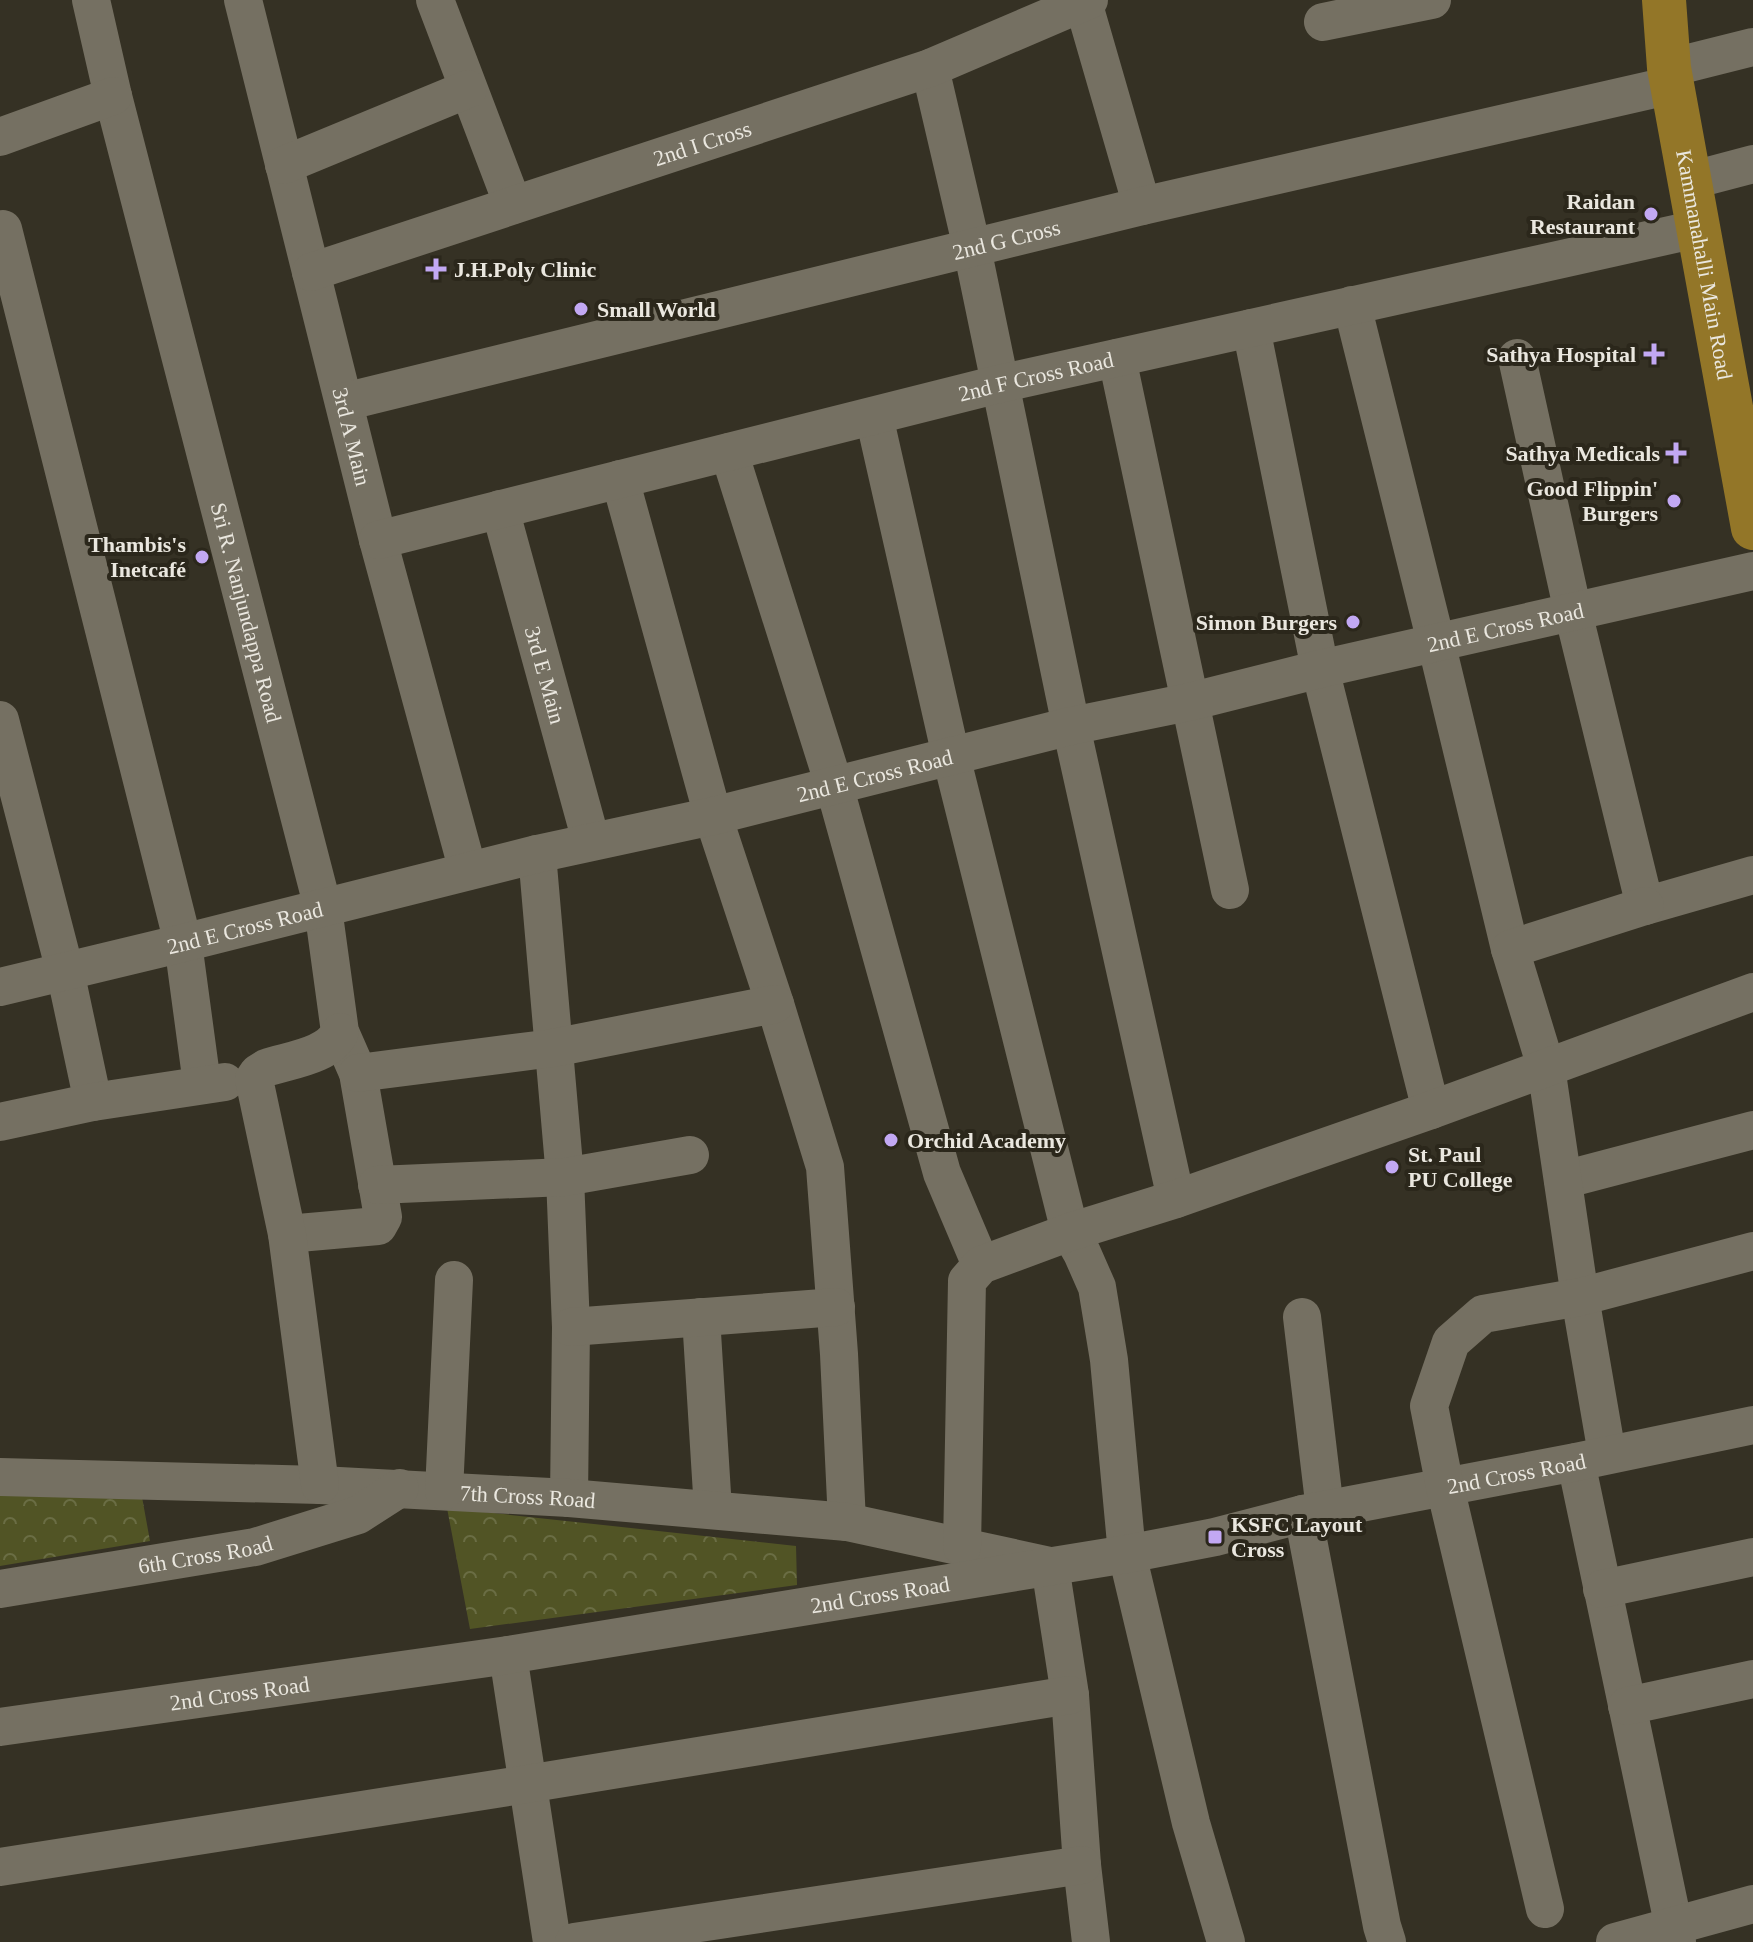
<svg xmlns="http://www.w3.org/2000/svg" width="1753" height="1942" font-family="'Times New Roman',serif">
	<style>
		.forest { fill: url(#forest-crowns) }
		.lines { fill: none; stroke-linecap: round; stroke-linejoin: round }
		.minor { stroke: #757062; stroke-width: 38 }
		.major { stroke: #937628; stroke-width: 44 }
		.poi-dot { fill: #c2a8f3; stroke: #2b271b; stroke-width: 3 }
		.labels { text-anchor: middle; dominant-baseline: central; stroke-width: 8; stroke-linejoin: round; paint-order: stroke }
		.street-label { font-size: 22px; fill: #eae7df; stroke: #2b271b }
		.poi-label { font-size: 22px; font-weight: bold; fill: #eae7df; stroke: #2b271b; text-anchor: end }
	</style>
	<defs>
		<pattern id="forest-crowns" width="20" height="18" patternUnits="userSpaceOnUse" patternTransform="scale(2)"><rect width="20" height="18" fill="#515425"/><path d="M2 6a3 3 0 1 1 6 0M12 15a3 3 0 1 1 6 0" fill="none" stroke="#6a6d44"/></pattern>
	</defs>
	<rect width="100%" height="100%" fill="#353124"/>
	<path class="forest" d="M0 1495 142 1497 150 1541 0 1566Z
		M447 1508 796 1546 797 1585 470 1629Z"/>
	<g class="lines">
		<g class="minor">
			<path id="s1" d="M91 0 113 96 323 908 340 1032 358 1073 383 1217 378 1226 287 1234"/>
			<path id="s2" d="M243 0 378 540 468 871"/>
			<path d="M435 0 513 205"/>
			<path d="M1083 2 1142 206"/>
			<path d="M1323 22 1432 0"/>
			<path d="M930 68 972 248 1071 726 1176 1199"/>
			<path d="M1669 68 1753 47"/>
			<path d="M0 137 113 96"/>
			<path d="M284 165 468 89"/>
			<path d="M1689 181 1753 164"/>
			<path d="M3 229 183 943 202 1084"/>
			<path id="s3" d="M311 272 930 68 1089 0"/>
			<path d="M1352 305 1436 642 1510 949"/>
			<path d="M1251 328 1320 669 1431 1110"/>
			<path d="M1117 358 1230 890"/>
			<path d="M1517 358 1573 612 1645 906 1753 875"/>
			<path id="s4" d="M344 402 1142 206 1672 85"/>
			<path d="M874 416 951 756 1070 1232 1082 1253 1097 1287 1109 1360 1127 1554 1191 1823 1226 1942"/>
			<path d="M729 452 834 785 942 1173 981 1265"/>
			<path d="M620 479 713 816 775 1004 825 1167 839 1354 847 1522"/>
			<path id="s5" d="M500 509 591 841"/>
			<path id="s6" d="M378 540 999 384 1697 229"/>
			<path d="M0 720 65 971 93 1102"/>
			<path d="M537 854 565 1177 571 1327 569 1498"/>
			<path id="s7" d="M0 987 183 943 537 854 713 816 1071 726 1189 702 1320 669 1753 571"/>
			<path d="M358 1073 553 1048 775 1004"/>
			<path d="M0 1122 93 1102 225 1082"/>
			<path d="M1563 1180 1753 1130"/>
			<path d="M377 1185 565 1177 690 1155"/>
			<path d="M701 1317 713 1510"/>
			<path d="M1302 1317 1325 1510"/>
			<path d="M571 1327 836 1307"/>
			<path d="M1607 1454 1580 1297 1546 1067 1510 949 1645 906"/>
			<path d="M1576 1462 1677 1942"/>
			<path id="s8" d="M0 1477 320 1485 569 1498 847 1522 1050 1566 1070 1695 1082 1865 1091 1942"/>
			<path d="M320 1485 287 1234 254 1079 258 1073 266 1068C290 1060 329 1056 340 1032"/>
			<path d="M444 1491 454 1280"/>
			<path d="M1303 1514 1382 1926 1387 1942"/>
			<path d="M962 1547 967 1281 981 1265 1070 1232 1176 1199 1431 1110 1753 992"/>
			<path id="s9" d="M0 1589 255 1547 358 1515 400 1488"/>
			<path d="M1602 1589 1753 1557"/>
			<path d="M508 1655 552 1942"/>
			<path d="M1627 1706 1753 1679"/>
			<path id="s10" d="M0 1727 508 1655 1127 1554 1215 1537 1303 1514 1576 1462 1753 1425"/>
			<path d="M0 1867 527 1784 1070 1695"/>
			<path d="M1545 1909 1445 1487 1429 1406 1451 1342 1483 1314 1580 1297 1753 1251"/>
			<path d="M574 1942 1082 1865"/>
			<path d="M1615 1942 1753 1904"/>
		</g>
		<path class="major" id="s11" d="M1664 0 1669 68 1753 528"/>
	</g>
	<g class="poi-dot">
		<circle cx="1651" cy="214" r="8"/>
		<path d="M432 257h8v8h8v8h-8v8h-8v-8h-8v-8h8z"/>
		<circle cx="581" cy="309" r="8"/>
		<path d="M1650 342h8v8h8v8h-8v8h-8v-8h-8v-8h8z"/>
		<path d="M1672 441h8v8h8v8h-8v8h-8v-8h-8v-8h8z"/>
		<circle cx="1674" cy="501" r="8"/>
		<circle cx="202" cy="557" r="8"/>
		<circle cx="1353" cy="622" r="8"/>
		<circle cx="891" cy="1140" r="8"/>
		<circle cx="1392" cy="1167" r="8"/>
		<rect x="1207" y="1529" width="16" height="16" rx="4"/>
	</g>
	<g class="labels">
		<g class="street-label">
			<text stroke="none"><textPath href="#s3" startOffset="412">2nd I Cross</textPath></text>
			<text stroke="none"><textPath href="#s4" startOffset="682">2nd G Cross</textPath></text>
			<text stroke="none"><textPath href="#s11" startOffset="268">Kammanahalli Main Road</textPath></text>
			<text stroke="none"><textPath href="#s6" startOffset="678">2nd F Cross Road</textPath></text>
			<text stroke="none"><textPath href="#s2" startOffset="450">3rd A Main</textPath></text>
			<text stroke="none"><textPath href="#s1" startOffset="632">Sri R. Nanjundappa Road</textPath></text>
			<text stroke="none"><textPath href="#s7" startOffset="1548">2nd E Cross Road</textPath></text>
			<text stroke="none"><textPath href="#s5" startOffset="172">3rd E Main</textPath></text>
			<text stroke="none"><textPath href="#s7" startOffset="900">2nd E Cross Road</textPath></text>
			<text stroke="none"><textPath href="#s7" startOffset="252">2nd E Cross Road</textPath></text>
			<text stroke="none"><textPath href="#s10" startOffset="1538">2nd Cross Road</textPath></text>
			<text stroke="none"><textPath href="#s8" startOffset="528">7th Cross Road</textPath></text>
			<text stroke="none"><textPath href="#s9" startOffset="208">6th Cross Road</textPath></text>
			<text stroke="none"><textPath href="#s10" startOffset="890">2nd Cross Road</textPath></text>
			<text stroke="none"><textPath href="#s10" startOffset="242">2nd Cross Road</textPath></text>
		</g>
		<g class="poi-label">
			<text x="1635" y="201">Raidan<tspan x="1635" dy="25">Restaurant</tspan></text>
			<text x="454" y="269" text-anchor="start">J.H.Poly Clinic</text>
			<text x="597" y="309" text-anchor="start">Small World</text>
			<text x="1636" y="354">Sathya Hospital</text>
			<text x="1660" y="453">Sathya Medicals</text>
			<text x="1658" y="488">Good Flippin'<tspan x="1658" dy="25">Burgers</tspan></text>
			<text x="186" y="544">Thambis's<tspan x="186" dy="25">Inetcafé</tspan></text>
			<text x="1337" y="622">Simon Burgers</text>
			<text x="907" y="1140" text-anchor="start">Orchid Academy</text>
			<text x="1408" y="1154" text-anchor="start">St. Paul<tspan x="1408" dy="25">PU College</tspan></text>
			<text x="1231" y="1524" text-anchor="start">KSFC Layout<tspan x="1231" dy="25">Cross</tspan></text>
		</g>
	</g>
</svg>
